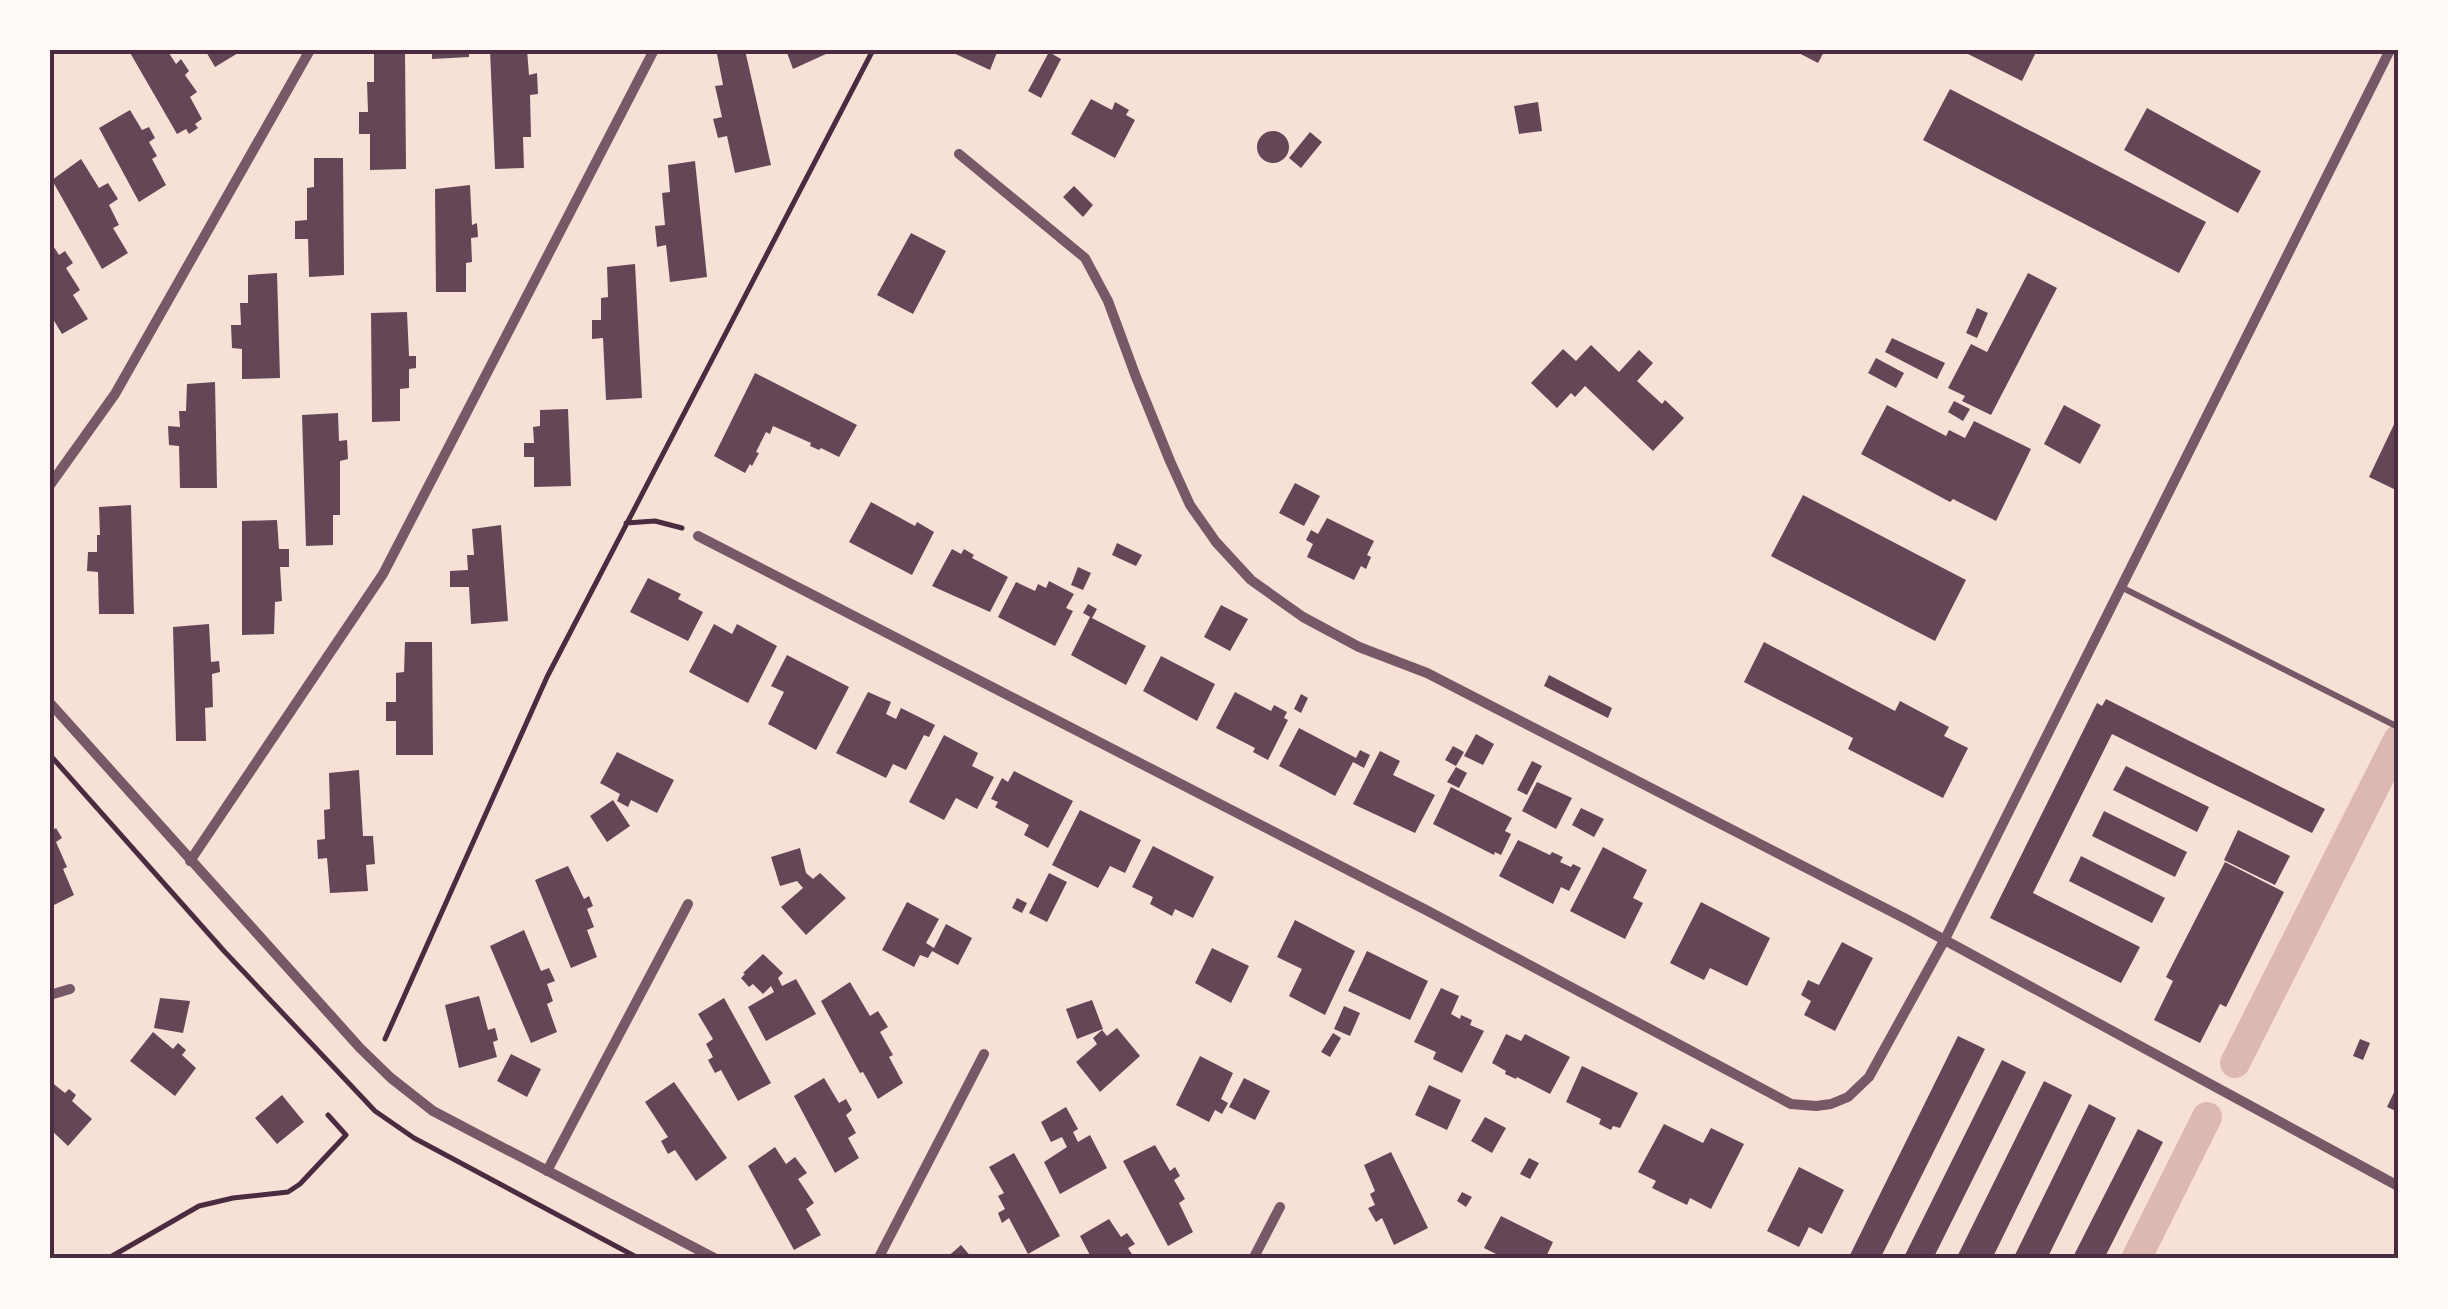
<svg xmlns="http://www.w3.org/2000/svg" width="2448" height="1309" font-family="Rubik,sans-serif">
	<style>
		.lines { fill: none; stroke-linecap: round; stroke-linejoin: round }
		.canal { stroke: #dcb8b0; stroke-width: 30 }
		.building { fill: #644757 }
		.path { stroke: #4a2c40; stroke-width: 5 }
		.service { stroke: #755966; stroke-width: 6 }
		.minor { stroke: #755966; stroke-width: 10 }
		.neatline { fill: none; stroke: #4a2c40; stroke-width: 4 }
	</style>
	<rect width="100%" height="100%" fill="#f7e1d7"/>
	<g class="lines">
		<path class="canal" d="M2235 1063 2398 740
			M2136 1259 2207 1117"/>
	</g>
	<path class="building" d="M131 50H167L176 64 181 59 189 71 185 75 197 92 190 97 202 119 195 124 198 128 189 134 186 129 177 134 129 51Z
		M205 50H243L215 67Z
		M432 50H469V57L432 59Z
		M490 50H527L529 75 537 73 538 94 530 95 531 137H523L524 168 495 169Z
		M734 50H745L771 165 735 173 727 136 718 138 713 119 722 117 715 86 723 85 717 54Z
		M775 50H824L826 54 793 69 786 50 776 54Z
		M947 50H998L990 70Z
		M1793 50H1825L1818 63Z
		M1960 50H2037L2022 81Z
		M405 51 406 169 370 170V134H359V112H368L367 82H374V53Z
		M1049 52 1061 59 1041 98 1028 91Z
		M1950 89 2206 222 2179 273 1923 140Z
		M1091 99 1112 110 1115 102 1129 110 1126 115 1135 120 1115 158 1071 134Z
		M1538 102 1542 131 1519 134 1514 106Z
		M2147 108 2261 171 2238 213 2124 150Z
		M130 110 142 130 149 127 155 138 149 142 157 156 152 159 166 185 139 202 99 128Z
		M1257 147a16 16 0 1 1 32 0a16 16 0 1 1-32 0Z
		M1310 132 1322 142 1301 168 1289 158Z
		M314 158H343L344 275 309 277 308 239H295V221L307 220V188L314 187Z
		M81 159 99 188 108 183 118 199 109 205 119 225 113 228 128 253 102 269 52 180Z
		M695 161 707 277 670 282 666 245 657 247 655 226 665 225 662 193 670 192 668 165Z
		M470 185 472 225 477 223 478 237 471 238 472 262 466 263V292H436L435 189Z
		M1074 186 1093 205 1083 217 1063 197Z
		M911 233 946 251 913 314 877 295Z
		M50 241 59 255 65 251 73 263 66 268 80 290 73 295 88 319 62 334 50 314Z
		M635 264 642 398 606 400 603 338 592 339V320H601V298L608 297 607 267Z
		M277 273 280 378 242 379V349L232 348 231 325H241L240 303H248V275Z
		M2028 273 2057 288 1991 415 1962 401 1965 396 1948 388 1971 344 1987 352Z
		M1977 308 1988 313 1977 338 1966 333Z
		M407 312 409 356H416V368L409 369V388L400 389V421L372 422 371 313Z
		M1892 338 1945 363 1937 379 1885 352Z
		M1591 345 1619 372 1639 350 1653 363 1637 381 1662 404 1665 400 1684 418 1653 451 1585 386 1575 397 1571 393 1557 408 1531 383 1563 349 1576 361Z
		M1876 358 1904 373 1896 388 1868 373Z
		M755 373 857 425 839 457 821 448 819 450 810 446 811 443 773 426 770 434 766 432 756 452 759 453 752 466 750 464 745 473 714 456Z
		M215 382 217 488H180L179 446 169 445 168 426 180 427 179 411H186L187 384Z
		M1954 401 1970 409 1963 421 1948 412Z
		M1887 405 1946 436 1949 430 1965 438 1974 421 2031 449 1996 521 1953 499 1950 502 1861 454Z
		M2064 405 2101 425 2080 464 2044 444Z
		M568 409 571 486 534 487V457H524V443H534L533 427 540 426V410Z
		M338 413 339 441 347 440 348 459 340 461V515H333V545L306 546 302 415Z
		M2398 416V491L2369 477Z
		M1295 483 1320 496 1304 526 1279 513Z
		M1803 495 1966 580 1935 641 1771 556Z
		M871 502 915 526 917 522 934 532 912 575 849 542Z
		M131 505 134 614H99L98 572 87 571 88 552H97V535H100L99 507Z
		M1327 518 1374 541 1367 555 1371 557 1366 569 1361 566 1354 580 1307 557 1313 544 1306 540 1311 530 1318 534Z
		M277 520 279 549H289V567H280L282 601 275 602 274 634 242 635V521Z
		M501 525 508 621 471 624 469 587H450V571L468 570 467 555H474L472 529Z
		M1117 543 1142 555 1136 566 1112 555Z
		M952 549 961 554 964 549 974 555 972 558 1008 577 990 612 932 586Z
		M1078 567 1091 573 1083 590 1071 585Z
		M648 578 681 594 678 599 703 612 688 641 630 612Z
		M1049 581 1074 594 1066 608 1073 611 1055 646 998 617 1016 582 1035 591 1038 584 1046 588Z
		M1088 604 1097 609 1092 618 1083 613Z
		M1221 605 1248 619 1230 651 1204 637Z
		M1090 617 1146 646 1126 685 1071 655Z
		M209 624 211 662 219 661 220 672 212 674 213 707 205 708 206 741H176L173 627Z
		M714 624 732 634 737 624 777 646 748 703 689 672Z
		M405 642H432L433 755H396V721H386V702H396V673L404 672Z
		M1764 642 1895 711 1900 701 1949 727 1944 736 1968 748 1943 798 1848 749 1853 738 1744 682Z
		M787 655 849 687 816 750 768 724 784 692 771 686Z
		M1161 656 1215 684 1197 721 1143 691Z
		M1549 675 1612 708 1608 718 1544 686Z
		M868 692 891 702 886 714 896 719 901 708 935 725 929 737 924 735 906 770 893 764 886 778 836 753Z
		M1235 692 1271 711 1274 705 1287 712 1284 718 1288 720 1268 760 1253 752 1255 748 1216 728Z
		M1301 694 1308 698 1301 713 1294 709Z
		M2106 699 2325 809 2312 833 2112 734 2033 893 2140 947 2121 983 1990 918 2097 703 2102 706Z
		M1299 728 1356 758 1360 750 1370 755 1364 768 1353 762 1335 796 1279 766Z
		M1476 734 1494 744 1483 765 1464 756Z
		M944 735 978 753 972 766 994 777 977 809 956 798 944 820 909 802Z
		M1453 746 1464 752 1456 766 1445 760Z
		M1380 751 1400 761 1393 775 1435 795 1415 833 1353 804Z
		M617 752 674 780 657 813 631 800 628 807 617 801 620 794 600 783Z
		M1532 761 1542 766 1527 795 1517 790Z
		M2126 766 2209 807 2197 832 2113 790Z
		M1456 767 1467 773 1459 788 1447 782Z
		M359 770 363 836H373L375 864 366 865 368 891 330 893 327 858 318 859 317 840 325 839 324 810 330 809 329 773Z
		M1014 771 1073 801 1048 848 1024 835 1029 825 995 807 998 802 991 799 1002 778 1008 782Z
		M1537 782 1572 798 1556 829 1522 811Z
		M1451 787 1512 818 1505 831 1511 834 1501 855 1495 852 1494 855 1433 824Z
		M613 800 630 826 607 842 590 816Z
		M1581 808 1604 819 1594 837 1572 825Z
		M1080 810 1141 840 1125 873 1110 866 1098 888 1052 865Z
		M2104 811 2187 852 2175 877 2092 836Z
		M56 828 62 838 56 842 67 867 63 869 74 895 50 907V832Z
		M2238 830 2290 856 2275 885 2224 860Z
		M1518 840 1550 855 1552 852 1563 857 1560 862 1571 867 1573 864 1581 868 1569 891 1561 887 1553 904 1499 876Z
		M1153 846 1214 877 1193 918 1175 909 1172 916 1150 904 1153 897 1132 887Z
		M1603 847 1647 870 1633 898 1643 903 1625 939 1570 911Z
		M800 848 806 873 813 879 820 873 846 898 806 935 781 907 803 888 797 881 780 886 771 857Z
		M2081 856 2165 898 2152 923 2069 881Z
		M2225 862 2284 892 2226 1007 2220 1004 2200 1043 2154 1020 2173 981 2166 977Z
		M568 866 584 899 589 896 593 906 587 909 594 927 587 930 597 957 571 968 535 880Z
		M1049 873 1067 882 1047 922 1029 913Z
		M1017 898 1027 903 1022 913 1012 908Z
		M907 902 939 919 926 943 934 948 946 924 972 938 958 965 932 951 928 958 920 955 914 967 882 950Z
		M1701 902 1770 938 1747 986 1710 968 1704 980 1670 963Z
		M1295 920 1355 951 1325 1015 1289 996 1302 969 1277 957Z
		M524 930 541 971 549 968 555 981 547 984 553 1001 547 1004 557 1032 531 1043 490 946Z
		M1842 942 1873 958 1835 1031 1804 1015 1811 1001 1801 995 1808 980 1819 985Z
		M1212 948 1249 966 1231 1003 1195 983Z
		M1367 951 1428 981 1410 1020 1348 991Z
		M763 954 783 973 778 978 782 986 796 979 816 1014 766 1041 748 1007 774 992 771 986 763 994 753 984 749 987 741 978 745 974 743 973Z
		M850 982 870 1016 878 1011 888 1027 880 1032 893 1055 889 1057 903 1083 878 1099 863 1072 860 1073 821 1001Z
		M1441 988 1459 996 1451 1014 1460 1019 1461 1015 1472 1020 1470 1025 1484 1031 1462 1073 1433 1059 1436 1052 1414 1042Z
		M479 996 488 1030 495 1028 498 1040 493 1042 497 1057 459 1068 445 1005Z
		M160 998 190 1001 183 1033 154 1028Z
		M724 998 771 1083 738 1101 721 1070 715 1073 708 1060 713 1057 706 1044 713 1039 698 1014Z
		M1092 1000 1103 1029 1077 1039 1066 1009Z
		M1344 1006 1360 1013 1350 1036 1334 1029Z
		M1117 1028 1140 1056 1100 1092 1076 1062 1097 1044 1093 1038 1102 1030 1107 1036Z
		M153 1032 173 1049 178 1043 186 1050 182 1055 196 1068 175 1096 130 1061Z
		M1333 1033 1341 1038 1330 1057 1321 1052Z
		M1506 1034 1521 1041 1525 1034 1570 1057 1550 1094 1517 1077 1516 1079 1505 1074 1506 1071 1492 1063Z
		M1958 1036 1985 1049 1880 1259H1848Z
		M2360 1039 2370 1043 2363 1060 2353 1056Z
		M511 1054 541 1069 527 1097 497 1081Z
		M1200 1056 1233 1073 1221 1099 1228 1103 1222 1114 1215 1110 1209 1122 1176 1105Z
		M2002 1060 2026 1072 1933 1259H1903Z
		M1582 1066 1638 1093 1620 1128 1613 1126 1611 1130 1599 1124 1601 1119 1566 1102Z
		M824 1078 839 1103 846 1099 852 1110 846 1115 856 1133 848 1138 859 1158 835 1173 794 1096Z
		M1244 1078 1270 1091 1255 1120 1229 1107Z
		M50 1081 65 1093 69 1089 76 1095 72 1101 92 1119 68 1146 50 1129Z
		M2044 1081 2072 1095 1992 1259H1956Z
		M674 1082 727 1158 696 1181 675 1150 668 1154 661 1141 668 1137 645 1102Z
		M2398 1084V1112L2387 1107Z
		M1429 1085 1461 1100 1447 1130 1415 1115Z
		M282 1095 304 1122 277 1144 255 1118Z
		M2089 1104 2116 1118 2047 1259H2013Z
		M1066 1107 1078 1129 1073 1132 1078 1142 1090 1135 1107 1168 1060 1194 1044 1162 1067 1147 1062 1137 1051 1142 1041 1122Z
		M1485 1117 1506 1128 1492 1153 1471 1141Z
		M1664 1124 1703 1143 1711 1128 1744 1144 1711 1209 1690 1198 1687 1205 1652 1188 1656 1181 1638 1172Z
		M2138 1129 2163 1142 2104 1259H2072Z
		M1155 1145 1170 1171 1175 1167 1180 1176 1174 1180 1185 1199 1179 1203 1193 1232 1168 1246 1123 1161Z
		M775 1147 786 1164 795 1157 807 1173 798 1179 814 1203 806 1209 821 1235 794 1250 748 1166Z
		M1391 1152 1428 1228 1394 1245 1382 1218 1376 1222 1368 1208 1375 1205 1370 1194 1375 1191 1364 1165Z
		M1014 1153 1060 1236 1028 1254 1009 1218 1002 1223 998 1213 1005 1209 998 1196 1004 1193 989 1167Z
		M1529 1158 1539 1163 1530 1179 1520 1174Z
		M1799 1167 1844 1190 1822 1234 1809 1227 1799 1247 1767 1231Z
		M1462 1192 1472 1197 1466 1207 1457 1201Z
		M1501 1216 1553 1242 1545 1259H1496L1498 1255 1484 1248Z
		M1109 1219 1121 1237 1127 1233 1135 1244 1128 1248 1135 1259H1092L1080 1236Z
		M961 1245 973 1259H945Z"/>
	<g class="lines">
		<path class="path" d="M626 523 655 521 682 528
			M50 755 224 951 375 1111 414 1138 640 1259
			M385 1039 547 677 873 50
			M107 1259 199 1206 233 1198 288 1192 300 1184 346 1135 328 1115"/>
		<path class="service" d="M2121 587 2398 727"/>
		<path class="minor" d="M959 154 1085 258 1108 301 1136 377 1170 461 1190 505 1216 542 1251 580 1303 617 1359 647 1427 673 1906 919 2398 1186
			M50 485 115 394 310 50
			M698 536 1426 910 1791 1104 1816 1106 1831 1104 1848 1097 1869 1077 1945 939 2390 50
			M50 703 360 1048 391 1078 433 1111 716 1259
			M190 861 383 574 654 50
			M50 995 70 989
			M547 1171 688 904
			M878 1259 984 1054
			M1253 1259 1280 1207"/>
	</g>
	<rect width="2448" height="1309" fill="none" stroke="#fffaf5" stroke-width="105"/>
	<rect x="52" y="52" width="2344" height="1204" class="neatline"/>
</svg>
